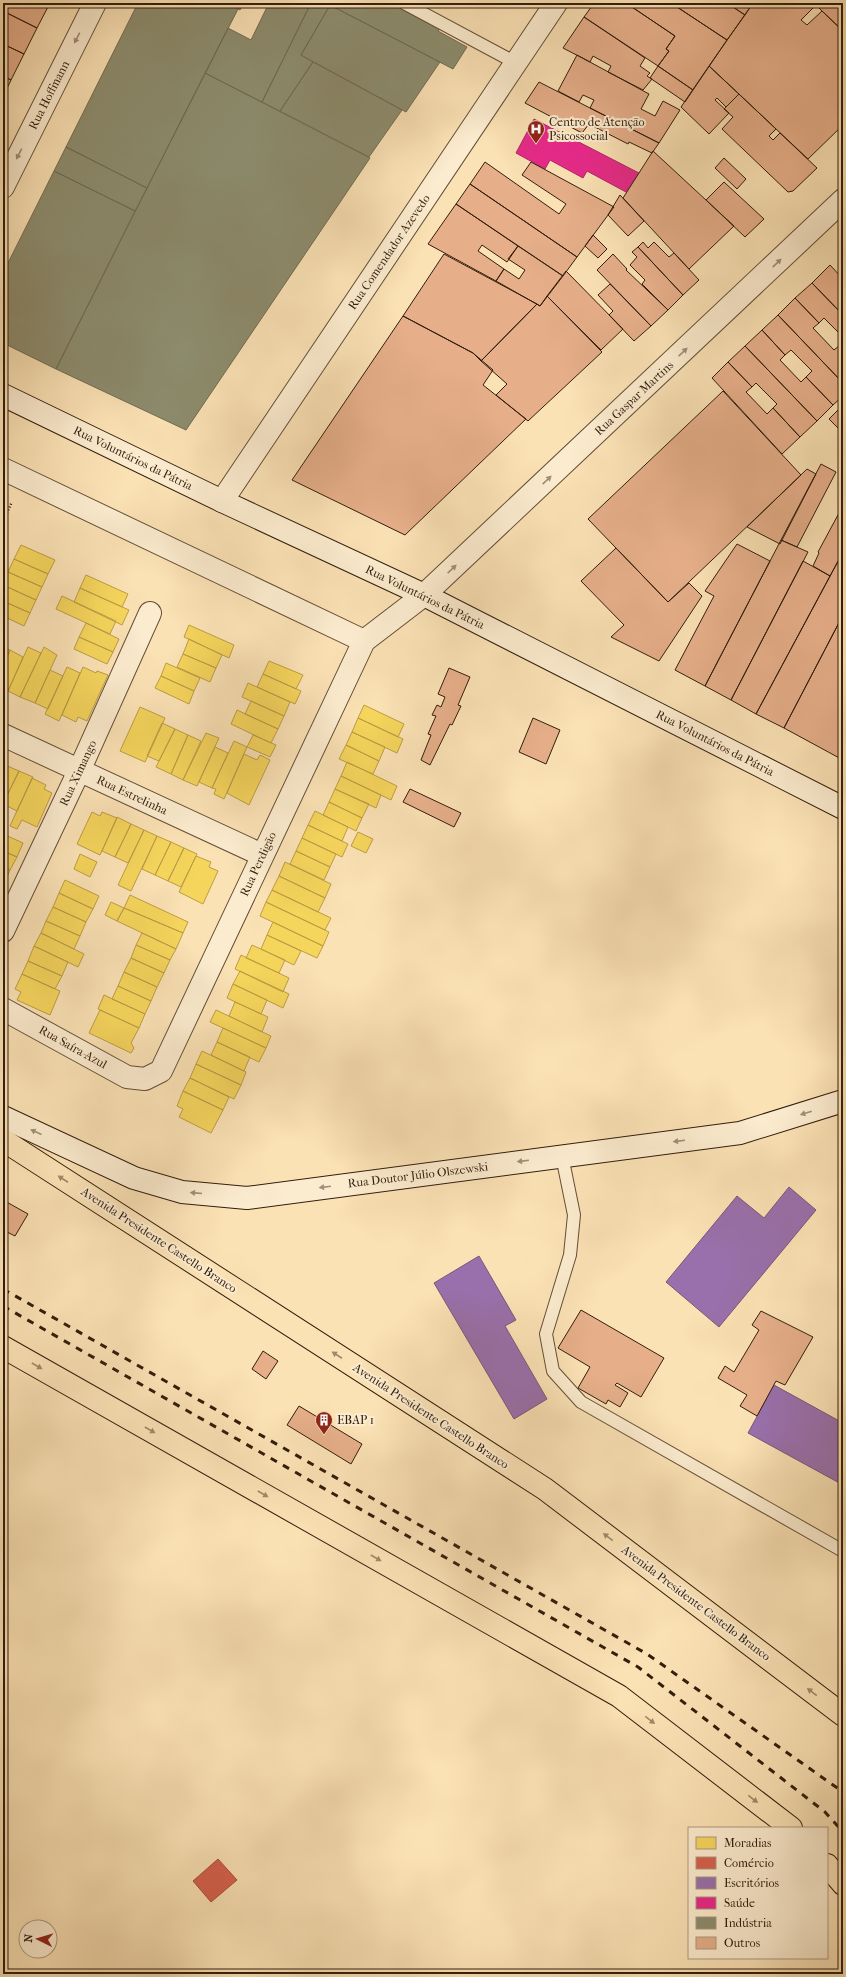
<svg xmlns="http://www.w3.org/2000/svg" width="846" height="1977" font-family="'IM FELL French Canon',serif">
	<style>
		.homes { fill: #f6d55c; stroke: #bb9e44 }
		.shops { fill: #d6604d; stroke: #a54c3a }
		.offices { fill: #9970ab; stroke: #7a577b }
		.health { fill: #e7298a; stroke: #b12564 }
		.industry { fill: #8c8c6e; stroke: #716b51 }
		.building { fill: #e6af8a; stroke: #321d0c }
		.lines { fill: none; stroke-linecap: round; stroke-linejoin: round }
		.lane-casing { stroke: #644e36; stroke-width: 14 }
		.street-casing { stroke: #644e36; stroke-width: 24 }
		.secondary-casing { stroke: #321d0c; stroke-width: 24 }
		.primary-casing { stroke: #321d0c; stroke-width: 24 }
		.path { stroke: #321d0c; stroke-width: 2.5; stroke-dasharray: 1 2; stroke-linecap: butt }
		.lane { stroke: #fceccf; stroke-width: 12 }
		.street { stroke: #fceccf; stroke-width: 22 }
		.secondary { stroke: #fceccf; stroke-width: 22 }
		.primary { stroke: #fbe2b5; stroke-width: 22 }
		.rail { stroke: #321d0c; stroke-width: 3; stroke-dasharray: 7 7; stroke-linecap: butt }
		.oneway { fill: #a18f77 }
		.oneway2 { fill: #a18969 }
		.labels { text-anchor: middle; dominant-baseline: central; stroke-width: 4; stroke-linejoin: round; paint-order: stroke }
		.street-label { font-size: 12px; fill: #321d0c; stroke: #fceccf }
		.poi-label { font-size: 12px; fill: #321d0c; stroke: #fceccf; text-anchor: start }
	</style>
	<rect width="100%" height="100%" fill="#fbe2b5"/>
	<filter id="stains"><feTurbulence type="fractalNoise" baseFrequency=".005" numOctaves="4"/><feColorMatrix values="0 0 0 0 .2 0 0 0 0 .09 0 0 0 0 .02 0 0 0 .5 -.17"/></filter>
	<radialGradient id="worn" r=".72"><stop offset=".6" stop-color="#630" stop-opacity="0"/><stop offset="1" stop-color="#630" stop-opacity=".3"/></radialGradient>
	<path class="homes" d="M21 545 55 560 48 574 14 559Z
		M14 559 48 574 42 587 8 572Z
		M8 572 42 587 36 600 3 585Z
		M86 575 128 594 122 607 80 588Z
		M3 585 36 600 30 613 3 601Z
		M80 588 129 610 122 625 74 602Z
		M62 596 116 621 110 634 56 609Z
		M3 601 30 613 24 626 3 616Z
		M86 623 119 639 113 652 79 637Z
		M189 625 234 645 229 658 184 637Z
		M79 637 113 652 107 664 74 649Z
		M189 639 222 655 216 668 183 654Z
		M3 647 10 650 3 666Z
		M28 647 41 653 20 697 8 691Z
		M44 647 57 655 35 703 20 697Z
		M10 650 23 657 8 691 3 689V666Z
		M183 654 216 668 210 682 177 667Z
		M269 661 303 675 296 689 263 674Z
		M166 663 200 678 194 691 161 676Z
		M67 667 80 673 59 721 45 714Z
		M83 667 96 673 97 671 108 675 87 721 78 717 76 722 62 715Z
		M50 670 63 676 48 709 35 703Z
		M263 674 301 691 295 704 257 687Z
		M161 676 194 691 189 704 155 688Z
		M248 683 290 702 284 716 242 697Z
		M251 701 284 716 278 729 245 714Z
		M364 705 404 724 398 737 358 718Z
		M140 707 165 718 145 762 120 751Z
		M237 710 278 729 271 743 231 724Z
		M358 718 403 739 397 753 352 732Z
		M162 723 175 729 159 761 147 756Z
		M175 729 188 735 171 774 156 767Z
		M352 732 385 747 379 761 346 745Z
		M206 733 219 738 197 786 183 780Z
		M188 735 201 741 183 780 171 774Z
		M253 735 276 745 270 757 247 747Z
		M234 741 247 747 224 799 214 794 216 789 212 788Z
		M346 745 379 761 373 774 339 759Z
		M215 747 228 753 212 788 199 782Z
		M244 754 257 760 260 755 270 760 249 805 227 793Z
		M347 762 397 786 391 800 341 776Z
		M5 765 19 771 3 804V770Z
		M19 771 33 777 17 811 3 804Z
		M341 776 381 795 376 808 335 789Z
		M32 778 46 785 44 789 52 793 37 827 22 820 17 829 10 826Z
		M335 789 369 804 362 818 329 802Z
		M329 802 362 818 356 831 323 815Z
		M315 811 348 827 342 841 308 825Z
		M92 812 100 816 102 812 117 818 100 855 77 844Z
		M117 817 131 824 115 857 102 851Z
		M131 824 144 830 128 863 115 857Z
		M308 825 348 844 342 857 302 838Z
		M144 830 157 836 131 891 118 885Z
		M358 832 373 839 366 853 351 846Z
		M3 834 23 843 17 857 3 851Z
		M157 836 171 842 155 875 142 869Z
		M302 838 336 854 330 867 296 851Z
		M171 842 184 848 168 881 155 875Z
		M184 848 197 854 181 887 168 881Z
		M3 851 17 857 10 870 3 867Z
		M296 851 330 867 324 880 290 864Z
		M80 854 97 862 90 877 74 869Z
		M196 856 211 862 209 867 218 871 203 904 179 892Z
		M285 862 331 884 325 898 279 876Z
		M3 867 10 870 4 884H3Z
		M279 876 325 898 318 912 272 890Z
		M65 880 99 896 93 909 59 893Z
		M272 890 331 918 325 930 266 902Z
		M59 893 93 909 86 922 53 907Z
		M130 895 188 922 183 933 124 908Z
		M111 902 124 908 117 921 105 915Z
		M266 902 329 932 323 946 260 916Z
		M53 907 86 922 80 936 46 921Z
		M124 908 183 933 176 949 117 921Z
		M46 921 80 936 74 949 41 933Z
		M273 922 323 946 317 958 267 935Z
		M41 933 84 954 78 967 34 946Z
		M142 933 176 949 170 960 136 945Z
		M267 935 301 951 294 965 261 949Z
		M136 945 170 960 164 973 131 958Z
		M252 945 285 960 279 973 246 958Z
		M34 946 68 962 62 976 28 961Z
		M241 955 289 978 283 992 235 969Z
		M131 958 164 973 157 987 124 972Z
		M28 961 62 976 55 989 22 974Z
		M240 971 289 994 283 1008 233 984Z
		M124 972 157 987 151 1001 118 986Z
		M22 974 60 991 50 1015 17 1000 21 992 15 989Z
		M233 984 267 1000 261 1014 227 998Z
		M118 986 151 1001 145 1014 112 999Z
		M104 995 145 1014 139 1028 98 1009Z
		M235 1002 268 1017 262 1032 229 1016Z
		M100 1010 139 1028 131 1043 134 1048 131 1053 89 1033Z
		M216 1010 271 1036 266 1048 210 1022Z
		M223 1028 266 1048 259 1062 217 1042Z
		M217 1042 250 1057 244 1071 211 1055Z
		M202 1051 246 1072 241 1085 196 1064Z
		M196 1064 241 1085 234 1099 190 1078Z
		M190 1078 229 1097 223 1110 183 1091Z
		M183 1091 223 1110 211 1133 179 1117 183 1109 177 1106Z"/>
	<path class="shops" d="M218 1859 237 1880 211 1902 193 1881Z"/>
	<path class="offices" d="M789 1187 816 1210 719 1327 666 1282 737 1196 764 1218Z
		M479 1256 516 1320 505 1326 547 1399 514 1419 434 1283Z
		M774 1385 843 1423V1485L748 1433Z"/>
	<path class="health" d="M534 119 639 173 626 192 587 171 583 178 550 160 545 169 516 153Z"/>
	<path class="industry" d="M138 3H227L238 9 147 188 66 147Z
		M227 3H244L240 10Z
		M269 3H311L262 102 205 73 228 28 251 40Z
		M311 3H327L330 5 301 55 313 62 280 111 262 102Z
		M331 3H394L441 27 438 31 467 47 453 69 330 5Z
		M330 5 440 62 406 112 301 55Z
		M313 62 402 110 369 157 280 111Z
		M205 73 370 158 186 430 56 369Z
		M66 147 147 188 135 211 54 171Z
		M54 171 135 211 56 369 3 343V273Z"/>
	<path class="building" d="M3 3H50L37 28 3 11Z
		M594 3H626L675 36 666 49 669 51 658 66 584 17Z
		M626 3H671L727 40 693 90 658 66 669 51 666 49 675 36Z
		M671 3H727L745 15 727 40Z
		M727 3H753L745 15Z
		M753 3H814L816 5 801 20 807 25 822 11 843 31V125L808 159 709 66Z
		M814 3H843V31L822 11Z
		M3 11 37 28 24 54 3 44Z
		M584 17 645 58 640 66 650 73 647 76 652 79 643 90 608 72 611 66 593 56 590 62 563 48Z
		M3 44 24 54 11 80 3 76Z
		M577 55 649 94 641 109 655 116 663 101 680 110 659 143 590 108 594 100 583 95 579 102 558 91Z
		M658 66 693 90 685 102 650 78Z
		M709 66 739 94 726 107 717 98 715 100 729 113 709 134 681 107Z
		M3 76 11 80 3 97Z
		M539 82 590 108 659 143 652 153 629 142 628 144 589 124 582 133 525 103Z
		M739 94 776 129 769 136 773 140 780 133 817 168 793 191 788 192 722 129 733 117 724 109Z
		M653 151 734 226 689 269 623 198Z
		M724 158 746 179 737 189 715 168Z
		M485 162 559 214 566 204 522 175 531 162 614 207 577 257 470 184Z
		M724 182 764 219 745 237 706 200Z
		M470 184 577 257 563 276 456 204Z
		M620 195 644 221 628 236 608 215Z
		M456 204 518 246 507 262 482 245 478 251 504 269 496 281 428 244Z
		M593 235 607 249 598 258 585 246Z
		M643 242 648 248 654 242 669 257 674 253 699 280 683 295 638 247Z
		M518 246 563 276 540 306 496 281 504 269 519 279 525 270 508 259Z
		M638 247 683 295 668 310 642 284 645 280 630 265 637 257 632 252Z
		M444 254 537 304 481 361 473 353 403 316Z
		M613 254 627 269 626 270 668 310 651 326 597 270Z
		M830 265 843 279V315L812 283Z
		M566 271 623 329 601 350 547 296Z
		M812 283 843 315V337L824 318 819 323 795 298Z
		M610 284 651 326 634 341 609 315 613 311 598 295Z
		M547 296 602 352 528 421 496 395 507 384 481 361 537 304 540 306Z
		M795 298 819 323 813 328 834 350 840 345 843 348V383L778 315Z
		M778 315 843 383V396L833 405 806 377 812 371 791 350 785 355 762 330Z
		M403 316 473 353 493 370 483 385 526 419 405 535 292 480Z
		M762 330 785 355 780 360 801 382 806 377 833 405 817 421 745 346Z
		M745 346 817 421 800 437 773 408 777 404 756 383 752 387 728 362Z
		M728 362 752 387 746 392 767 414 773 408 800 437 782 454 712 378Z
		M723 391 801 475 668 602 588 519Z
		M838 410 843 416V433L829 419Z
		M821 464 836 472 797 547 781 540Z
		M807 469 816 474 780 544 747 527Z
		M843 512V552L830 576 813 566 819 553 818 552 839 513 841 514Z
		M781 540 808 552 731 700 705 686Z
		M737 544 770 561 705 686 675 670 714 596 705 591Z
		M616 548 668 602 689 583 702 596 659 661 611 637 624 625 581 581Z
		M843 552V615L784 728 756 714Z
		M803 561 830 576 756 714 731 700Z
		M843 615V760L784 728Z
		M449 668 470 677 458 705 461 706 452 725 450 724 430 765 421 760 431 735 428 734 436 716 432 715 437 705 441 707 445 697 438 694Z
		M533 718 560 730 546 764 519 752Z
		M410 789 461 813 454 827 403 802Z
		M3 1200 28 1214 15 1236 3 1230Z
		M581 1310 664 1358 641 1397 617 1383 615 1385 628 1393 620 1407 608 1400 606 1404 578 1388 590 1367 558 1348Z
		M761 1311 813 1337 785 1385 776 1381 757 1416 740 1406 747 1395 718 1378 725 1366 734 1372 759 1330 752 1325Z
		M263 1351 278 1361 266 1379 252 1369Z
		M299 1406 362 1444 351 1464 287 1425Z"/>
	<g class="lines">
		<g class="lane-casing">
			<path id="lane" d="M404 3 516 63
				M562 1156 574 1215 570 1255 546 1334 553 1371 581 1402 843 1551"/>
		</g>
		<g class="street-casing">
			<path id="street" d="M3 187 95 3
				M3 469 364 641 424 595 843 200
				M222 501 556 3
				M3 735 262 855
				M3 931 79 771 150 613
				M3 1009 127 1077 145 1079 161 1071 364 641"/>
		</g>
		<g class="secondary-casing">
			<path id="secondary" d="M3 395 222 501 424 595 843 808
				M3 1117 134 1178 182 1192 247 1198 740 1133 843 1101"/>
		</g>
		<g class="primary-casing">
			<path id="primary" d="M3 1140 545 1489 843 1715
				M3 1347 619 1696 791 1828
				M827 1865 843 1884"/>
		</g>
		<path class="path" d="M3 521 12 502"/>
		<use href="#lane" class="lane"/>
		<use href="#street" class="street"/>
		<use href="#secondary" class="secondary"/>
		<use href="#primary" class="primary"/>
		<path class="rail" d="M3 1289 647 1654 843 1792
			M3 1306 638 1667 825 1812 843 1832"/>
	</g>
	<defs><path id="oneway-solid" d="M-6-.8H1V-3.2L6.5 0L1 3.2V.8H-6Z"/></defs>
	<g class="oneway">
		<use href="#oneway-solid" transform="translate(77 38) rotate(117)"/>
		<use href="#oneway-solid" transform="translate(19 154) rotate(117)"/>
		<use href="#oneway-solid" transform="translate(777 263) rotate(-44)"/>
		<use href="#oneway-solid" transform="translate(683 352) rotate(-43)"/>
		<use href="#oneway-solid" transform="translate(547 480) rotate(-43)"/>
		<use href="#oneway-solid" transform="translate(452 569) rotate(-43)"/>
		<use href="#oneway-solid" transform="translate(806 1113) rotate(163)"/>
		<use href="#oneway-solid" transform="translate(36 1132) rotate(-155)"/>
		<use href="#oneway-solid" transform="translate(679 1141) rotate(173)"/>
		<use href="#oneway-solid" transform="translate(523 1161) rotate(173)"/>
		<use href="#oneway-solid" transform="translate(325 1187) rotate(173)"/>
		<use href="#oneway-solid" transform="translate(196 1193) rotate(-175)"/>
	</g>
	<g class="oneway2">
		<use href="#oneway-solid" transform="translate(63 1179) rotate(-147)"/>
		<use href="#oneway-solid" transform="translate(337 1355) rotate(-147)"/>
		<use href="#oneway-solid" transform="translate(37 1366) rotate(30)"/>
		<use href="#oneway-solid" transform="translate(150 1430) rotate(30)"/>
		<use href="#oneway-solid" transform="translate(263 1494) rotate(30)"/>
		<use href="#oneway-solid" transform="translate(608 1537) rotate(-143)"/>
		<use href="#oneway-solid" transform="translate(376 1558) rotate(30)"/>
		<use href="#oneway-solid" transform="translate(812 1692) rotate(-143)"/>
		<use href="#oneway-solid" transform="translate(650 1720) rotate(38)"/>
		<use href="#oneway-solid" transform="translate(753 1799) rotate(38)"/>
	</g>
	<defs>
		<g id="hospital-pin" transform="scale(0.9)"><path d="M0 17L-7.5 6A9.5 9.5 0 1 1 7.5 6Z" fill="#8f2418" stroke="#fceccf"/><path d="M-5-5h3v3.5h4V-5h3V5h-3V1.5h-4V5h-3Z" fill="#fff"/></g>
		<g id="building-pin" transform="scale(0.9)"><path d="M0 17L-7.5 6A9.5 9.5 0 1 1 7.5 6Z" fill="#8f2418" stroke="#fceccf"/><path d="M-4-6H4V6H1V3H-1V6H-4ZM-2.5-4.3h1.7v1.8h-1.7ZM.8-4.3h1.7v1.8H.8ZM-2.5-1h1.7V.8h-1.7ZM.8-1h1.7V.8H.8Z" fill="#fff"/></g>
	</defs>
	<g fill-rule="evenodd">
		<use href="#hospital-pin" x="536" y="129"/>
		<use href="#building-pin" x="324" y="1420"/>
	</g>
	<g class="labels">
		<g class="street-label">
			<text transform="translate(49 95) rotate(-63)">Rua Hoffmann</text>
			<text transform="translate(389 252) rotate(-56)">Rua Comendador Azevedo</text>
			<text transform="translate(634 398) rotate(-43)">Rua Gaspar Martins</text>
			<text transform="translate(133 458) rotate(26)">Rua Voluntários da Pátria</text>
			<text transform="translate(425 597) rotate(26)">Rua Voluntários da Pátria</text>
			<text transform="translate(715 743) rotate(27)">Rua Voluntários da Pátria</text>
			<text transform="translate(78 773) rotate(-65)">Rua Ximango</text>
			<text transform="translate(132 795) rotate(25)">Rua Estrelinha</text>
			<text transform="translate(258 864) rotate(-65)">Rua Perdigão</text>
			<text transform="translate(73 1047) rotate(29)">Rua Saíra-Azul</text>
			<text transform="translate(418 1175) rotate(-7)">Rua Doutor Júlio Olszewski</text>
			<text transform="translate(159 1240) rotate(33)">Avenida Presidente Castello Branco</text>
			<text transform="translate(431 1416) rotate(33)">Avenida Presidente Castello Branco</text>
			<text transform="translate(696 1603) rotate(37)">Avenida Presidente Castello Branco</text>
		</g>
		<g class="poi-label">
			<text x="549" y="122">Centro de Atenção<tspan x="549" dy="14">Psicossocial</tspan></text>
			<text x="337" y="1420">EBAP 1</text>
		</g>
	</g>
	<rect width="846" height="1977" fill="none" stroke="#fbe2b5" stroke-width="16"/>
	<rect x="4" y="4" width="838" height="1969" fill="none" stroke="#321d0c" stroke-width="2"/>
	<rect x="8" y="8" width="830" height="1961" fill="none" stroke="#321d0c"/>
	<rect x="688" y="1827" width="140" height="132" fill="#fceccf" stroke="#ab9981"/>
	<rect x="696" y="1837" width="20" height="12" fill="#f6d55c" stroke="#ab9981"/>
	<text x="724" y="1847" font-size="12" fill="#321d0c">Moradias</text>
	<rect x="696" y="1857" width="20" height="12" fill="#d6604d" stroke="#ab9981"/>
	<text x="724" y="1867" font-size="12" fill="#321d0c">Comércio</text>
	<rect x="696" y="1877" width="20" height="12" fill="#9970ab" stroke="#ab9981"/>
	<text x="724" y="1887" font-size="12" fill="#321d0c">Escritórios</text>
	<rect x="696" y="1897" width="20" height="12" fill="#e7298a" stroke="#ab9981"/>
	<text x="724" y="1907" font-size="12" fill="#321d0c">Saúde</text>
	<rect x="696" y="1917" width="20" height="12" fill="#8c8c6e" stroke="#ab9981"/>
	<text x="724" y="1927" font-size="12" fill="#321d0c">Indústria</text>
	<rect x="696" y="1937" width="20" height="12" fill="#e6af8a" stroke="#ab9981"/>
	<text x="724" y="1947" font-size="12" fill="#321d0c">Outros</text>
	<g transform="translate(38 1939) rotate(275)"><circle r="19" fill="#fceccf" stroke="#ab9981"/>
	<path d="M0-3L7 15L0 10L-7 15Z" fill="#8f2418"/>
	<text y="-6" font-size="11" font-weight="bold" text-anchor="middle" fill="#321d0c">N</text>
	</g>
	<rect width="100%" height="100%" filter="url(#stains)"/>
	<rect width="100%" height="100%" fill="url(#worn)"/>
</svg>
